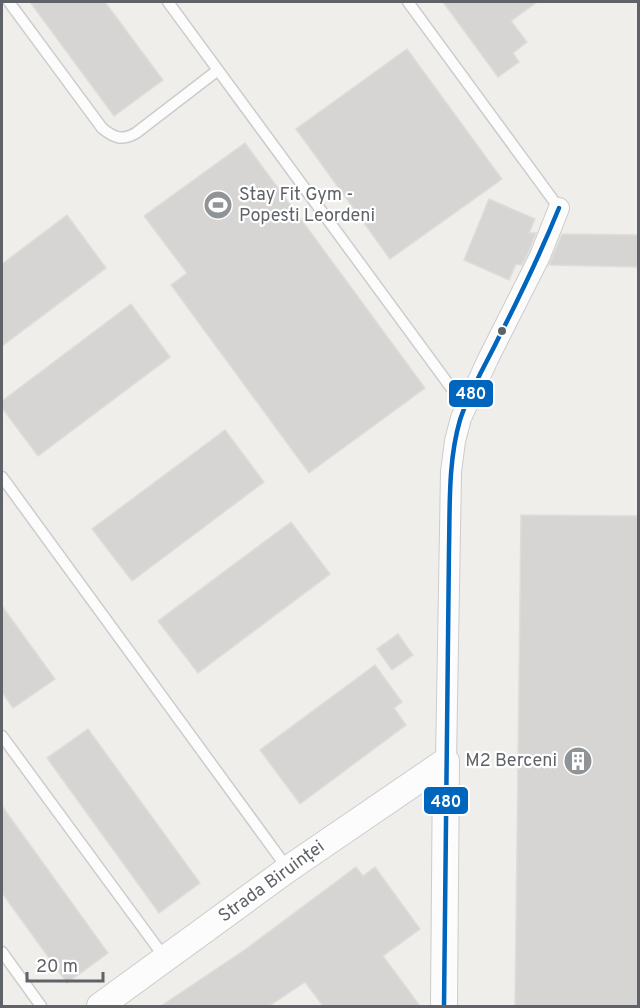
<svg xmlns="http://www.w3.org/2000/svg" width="640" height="1008" font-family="Overpass,sans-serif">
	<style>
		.building { fill: #d6d5d3; stroke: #deddd9; stroke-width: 1.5 }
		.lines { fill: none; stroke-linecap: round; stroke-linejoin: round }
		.service-casing { stroke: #cbcccc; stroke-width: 13 }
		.minor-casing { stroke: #cbcccc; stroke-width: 22 }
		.tertiary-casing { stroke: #cbcccc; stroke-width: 28 }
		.service { stroke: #fdfcfc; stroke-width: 10 }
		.minor { stroke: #fdfcfc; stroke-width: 20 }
		.tertiary { stroke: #fdfcfc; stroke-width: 26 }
		.bus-1-casing { stroke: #fff; stroke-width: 9 }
		.bus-1 { stroke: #0065bd; stroke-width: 4.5 }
		.bus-dot { fill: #5f6368; stroke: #fff; stroke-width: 2 }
		.labels { text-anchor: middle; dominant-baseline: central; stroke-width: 4.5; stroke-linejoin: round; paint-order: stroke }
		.poi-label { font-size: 18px; fill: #5f6368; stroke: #fff; text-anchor: start }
		.street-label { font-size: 18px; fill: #5f6368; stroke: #fff }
		.line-badge { stroke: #fff; stroke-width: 2 }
		.badge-label { font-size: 16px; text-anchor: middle; font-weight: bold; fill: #fff }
	</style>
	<rect width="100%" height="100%" fill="#efeeea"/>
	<path class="building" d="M30 2H105L163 80 114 116Z
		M443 2H537L511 21 527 42 513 53 519 62 498 77Z
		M407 49 502 179 390 259 296 129Z
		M245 143 425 388 309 473 171 285 187 273 144 216Z
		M489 199 535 219 529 233H536L529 251 522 265 516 264 509 280 464 260Z
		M67 215 106 268 2 346V264Z
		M562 234 639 235V267L549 265Z
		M131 304 170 357 38 456 2 408V401Z
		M225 430 264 482 132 581 92 529Z
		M521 515 639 516V1006H515Z
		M291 522 330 574 198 673 158 621Z
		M2 606 55 679 13 708 2 692Z
		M398 634 413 655 392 670 377 649Z
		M375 665 402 702 394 708 406 725 300 804 260 750Z
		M88 729 200 883 159 913 47 758Z
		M2 806 108 953 67 983 2 893Z
		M356 867 363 876 375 867 420 929 383 956 420 1006H323L305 982 269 1006H161L246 949Z"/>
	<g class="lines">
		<g class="service-casing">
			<path id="service" d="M9 2 102 128C114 138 122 141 136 133L218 70
				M168 2 466 408
				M408 2 559 208
				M2 477 288 869
				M2 736 165 958
				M2 952 41 1006"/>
		</g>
		<g class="minor-casing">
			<path id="minor" d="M446 761 451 472 455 441 461 418 488 359 540 256 559 208"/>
		</g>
		<g class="tertiary-casing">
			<path id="tertiary" d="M100 1006 288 869 446 761
				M444 1006 446 761"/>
		</g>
		<use href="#service" class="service"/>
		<use href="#minor" class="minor"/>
		<use href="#tertiary" class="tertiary"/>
		<g class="bus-1-casing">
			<path id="bus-1" d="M444 1006 449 548C450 506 448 461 460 420 469 392 486 364 499 337 521 294 541 252 559 208"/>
		</g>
		<use href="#bus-1" class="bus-1"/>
	</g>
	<defs>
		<g id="stadium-disc" transform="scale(1.5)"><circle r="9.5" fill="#919496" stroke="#fff"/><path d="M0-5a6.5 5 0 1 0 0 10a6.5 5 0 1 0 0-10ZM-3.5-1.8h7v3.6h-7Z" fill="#fff"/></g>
		<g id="building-disc" transform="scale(1.5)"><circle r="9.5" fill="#919496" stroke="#fff"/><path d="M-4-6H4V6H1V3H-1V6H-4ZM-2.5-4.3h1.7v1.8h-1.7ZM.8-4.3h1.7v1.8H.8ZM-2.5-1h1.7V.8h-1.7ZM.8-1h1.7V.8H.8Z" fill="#fff"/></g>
	</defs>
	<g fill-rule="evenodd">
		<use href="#stadium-disc" x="218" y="205"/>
		<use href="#building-disc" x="578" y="761"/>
	</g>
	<circle class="bus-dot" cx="502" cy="331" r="5"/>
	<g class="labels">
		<g class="poi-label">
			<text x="239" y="195">Stay Fit Gym -<tspan x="239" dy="21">Popesti Leordeni</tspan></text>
			<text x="557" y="761" text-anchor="end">M2 Berceni</text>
		</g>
		<g class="street-label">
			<text transform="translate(272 882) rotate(-36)">Strada Biruinței</text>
		</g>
	</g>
	<g class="line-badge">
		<rect x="448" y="379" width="46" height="29" rx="6" fill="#0065bd"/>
		<rect x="423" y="786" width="46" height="29" rx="6" fill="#0065bd"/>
	</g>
	<g class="badge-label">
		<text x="471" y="399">480</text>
		<text x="446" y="807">480</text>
	</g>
	<rect width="640" height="1008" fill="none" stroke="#5f6368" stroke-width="6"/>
	<path d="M27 972v9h76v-9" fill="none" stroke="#5f6368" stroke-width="3"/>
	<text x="36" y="972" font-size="18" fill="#5f6368" stroke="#ffffff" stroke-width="4.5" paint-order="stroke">20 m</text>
</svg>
